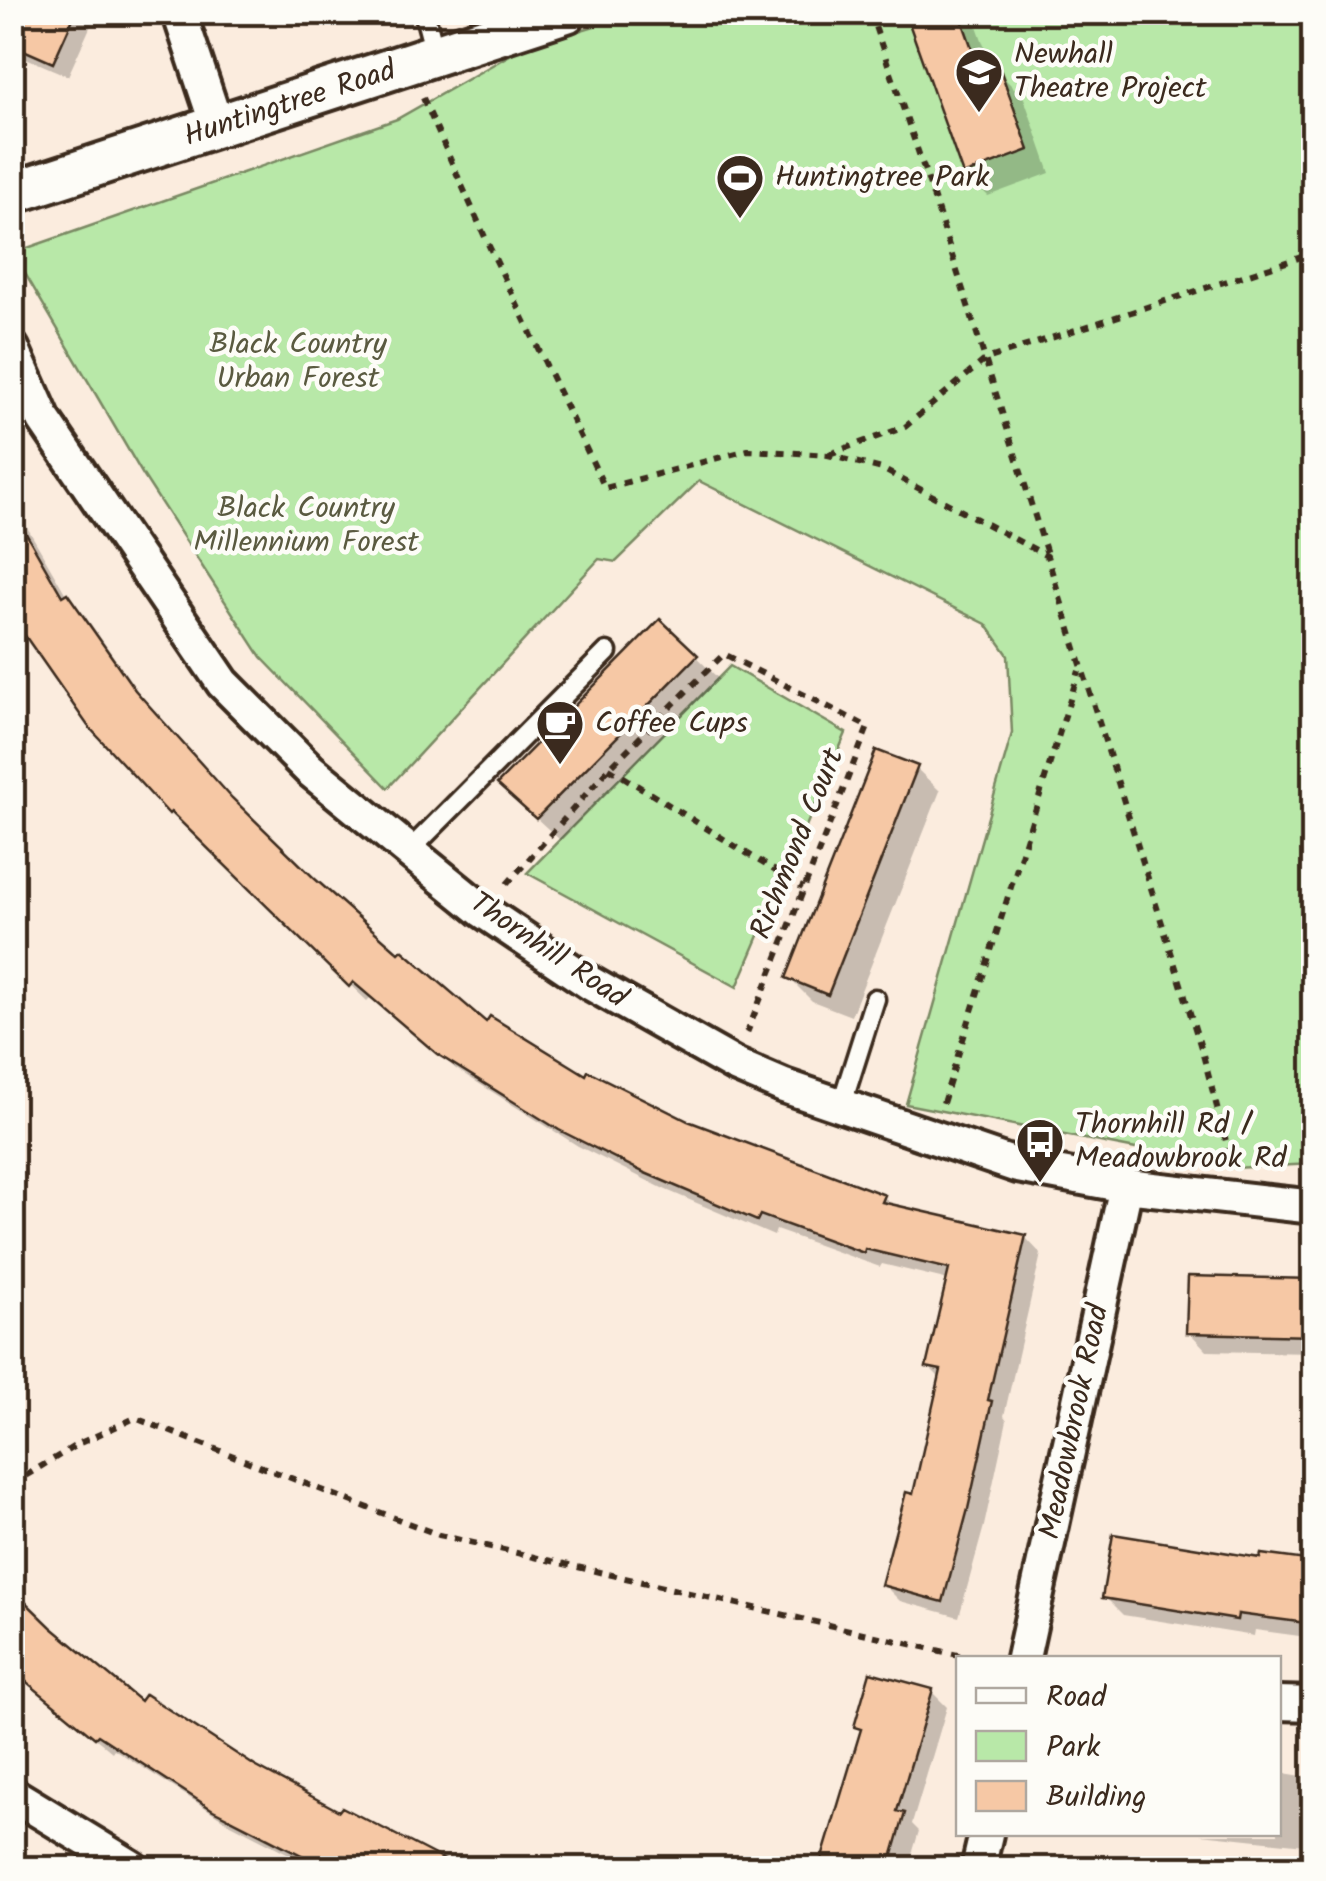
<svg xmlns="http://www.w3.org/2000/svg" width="1326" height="1881" font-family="Kalam,sans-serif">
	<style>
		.green { fill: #b8e8a8; stroke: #7a8963; stroke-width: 2.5 }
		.shadow { fill: #0003 }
		.building { fill: #f6c8a5; stroke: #3b2a1e; stroke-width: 2.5 }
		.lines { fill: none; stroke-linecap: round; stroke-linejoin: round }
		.service-casing { stroke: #3b2a1e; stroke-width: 25 }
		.minor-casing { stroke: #3b2a1e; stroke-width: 40 }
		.tertiary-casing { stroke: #3b2a1e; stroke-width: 48 }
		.path { stroke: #3b2a1e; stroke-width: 6; stroke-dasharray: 8 8; stroke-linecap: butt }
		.service { stroke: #fdfcf7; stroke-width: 18 }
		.minor { stroke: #fdfcf7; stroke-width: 32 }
		.tertiary { stroke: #fdfcf7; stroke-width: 40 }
		.labels { text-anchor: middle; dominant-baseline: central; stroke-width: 9; stroke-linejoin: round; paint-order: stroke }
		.poi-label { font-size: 30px; fill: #3b2a1e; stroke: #fdfcf7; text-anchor: start }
		.street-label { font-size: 30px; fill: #3b2a1e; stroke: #fdfcf7 }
		.park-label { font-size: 30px; fill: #5a5a40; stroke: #fdfcf7 }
	</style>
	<rect width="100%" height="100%" fill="#fbecde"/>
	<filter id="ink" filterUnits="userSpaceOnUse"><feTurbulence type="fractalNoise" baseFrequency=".01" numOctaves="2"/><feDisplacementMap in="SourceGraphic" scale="20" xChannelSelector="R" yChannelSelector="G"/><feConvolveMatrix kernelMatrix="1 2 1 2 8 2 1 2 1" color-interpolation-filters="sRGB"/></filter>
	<g filter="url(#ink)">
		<path class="green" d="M637 13H1313V1164L1233 1168 906 1104 1012 733 1008 655 986 624 699 481 616 562 599 559 388 788 261 657 143 475 13 253 397 119 522 48Z
			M730 666 846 733 737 987 527 873Z"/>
		<path class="shadow" d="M17 12H97L68 76 12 52V17Z
			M907 12H1006L976 23 995 77 1001 75 1024 98 1050 173 988 196 965 173Z
			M12 501 68 598 83 613 151 710 246 814 313 880 399 957 487 1026 587 1079 687 1123 884 1197 893 1207 1025 1237 1041 1254 1004 1416 1007 1420 984 1526 959 1617 900 1601 884 1585 914 1497 941 1379 928 1366 949 1280 882 1264 880 1267 776 1230 774 1236 664 1189 578 1146 456 1069 371 997 367 1001 171 813 89 723 12 612Z
			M660 622 719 679 560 840 523 806Z
			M877 753 917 769 940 791 851 1016 812 1001 789 978Z
			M1314 1281V1353L1207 1351 1189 1332Z
			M1262 1561 1314 1564V1638L1255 1630 1254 1636 1123 1615 1105 1597Z
			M49 1628 141 1705 340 1814 460 1868H316L229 1823 114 1749 112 1752 37 1690Z
			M932 1692 947 1707 912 1824 919 1831 908 1868H820L863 1732 857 1726Z
			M1278 1772 1314 1778V1846L1201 1834H1278Z"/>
		<path class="building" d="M12 12H76L53 63 12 45Z
			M905 12H959L983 79 1001 72 1029 150 963 175Z
			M12 509 62 596 67 593 135 690 232 798 314 878 399 953 402 950 486 1022 490 1016 586 1075 588 1071 688 1121 885 1195 882 1202 1026 1235 988 1400 992 1401 968 1509 943 1602 881 1585 906 1492 913 1494 941 1370 926 1367 949 1269 865 1249 864 1253 760 1215 757 1221 645 1173 559 1130 437 1054 353 982 349 987 171 812 169 814 88 726 12 617Z
			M660 619 698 655 536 819 497 784Z
			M876 750 918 766 828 995 786 978Z
			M1188 1276 1314 1279V1336L1186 1333Z
			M1113 1534 1260 1558 1261 1554 1314 1561V1624L1238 1614 1237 1620 1102 1598Z
			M12 1589 51 1627 140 1701 145 1694 255 1766 339 1811 342 1807 460 1868H327L213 1810 98 1735 95 1738 12 1670Z
			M870 1672 933 1689 897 1811 905 1813 889 1868H819L861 1729 854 1727Z"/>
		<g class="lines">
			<g class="service-casing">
				<path id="service" d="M424 12 435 53
					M409 851 607 652
					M841 1106 875 999"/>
			</g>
			<g class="minor-casing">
				<path id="minor" d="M179 12 218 129
					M12 348 44 420 223 683 310 770 409 851 483 911 590 983 735 1065 784 1086 1018 1166 1126 1186 1314 1207
					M1023 1658 1126 1186
					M1278 1703 1314 1704
					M12 1794 133 1868
					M978 1868 986 1834"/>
			</g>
			<g class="tertiary-casing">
				<path id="tertiary" d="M12 193 566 12"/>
			</g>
			<path class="path" d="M870 12 928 180 1047 554
				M423 98 489 246 605 488 748 450 828 455 882 469 1047 556 1202 1051 1231 1160
				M829 454 905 427 986 359 1314 253
				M609 768 803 888
				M507 884 609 768 724 654 868 727 747 1033
				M943 1103 1079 671
				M12 1484 78 1444 135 1418 439 1535 971 1658"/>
			<use href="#service" class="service"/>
			<use href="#minor" class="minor"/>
			<use href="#tertiary" class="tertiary"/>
		</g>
	</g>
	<defs>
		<g id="school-pin" transform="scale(2.5)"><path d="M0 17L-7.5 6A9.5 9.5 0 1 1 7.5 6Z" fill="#3b2a1e" stroke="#fdfcf7"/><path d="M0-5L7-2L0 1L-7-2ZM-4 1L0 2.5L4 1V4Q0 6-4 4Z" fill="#fff"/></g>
		<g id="stadium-pin" transform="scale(2.5)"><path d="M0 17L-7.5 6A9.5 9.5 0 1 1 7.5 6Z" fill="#3b2a1e" stroke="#fdfcf7"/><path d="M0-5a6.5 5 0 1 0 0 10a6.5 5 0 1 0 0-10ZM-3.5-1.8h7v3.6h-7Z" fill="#fff"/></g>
		<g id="cafe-pin" transform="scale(2.5)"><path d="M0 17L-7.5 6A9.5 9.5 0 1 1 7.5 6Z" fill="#3b2a1e" stroke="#fdfcf7"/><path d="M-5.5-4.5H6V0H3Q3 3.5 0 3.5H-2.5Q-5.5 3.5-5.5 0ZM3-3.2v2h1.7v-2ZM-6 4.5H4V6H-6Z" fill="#fff"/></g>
		<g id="bus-pin" transform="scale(2.5)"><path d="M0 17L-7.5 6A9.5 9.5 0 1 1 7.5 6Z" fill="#3b2a1e" stroke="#fdfcf7"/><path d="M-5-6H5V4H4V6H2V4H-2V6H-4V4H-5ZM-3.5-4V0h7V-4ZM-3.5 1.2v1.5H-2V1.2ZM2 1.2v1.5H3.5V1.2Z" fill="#fff"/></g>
	</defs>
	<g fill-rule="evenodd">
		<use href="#school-pin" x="979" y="72"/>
		<use href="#stadium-pin" x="740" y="178"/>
		<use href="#cafe-pin" x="560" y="724"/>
		<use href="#bus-pin" x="1040" y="1142"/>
	</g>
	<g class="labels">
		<g class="poi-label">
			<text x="1014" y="55">Newhall<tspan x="1014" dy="34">Theatre Project</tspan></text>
			<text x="775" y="178">Huntingtree Park</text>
			<text x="595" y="724">Coffee Cups</text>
			<text x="1075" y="1125">Thornhill Rd /<tspan x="1075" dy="34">Meadowbrook Rd</tspan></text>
		</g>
		<g class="street-label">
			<text transform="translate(290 104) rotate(-18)">Huntingtree Road</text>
			<text transform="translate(798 844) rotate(-68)">Richmond Court</text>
			<text transform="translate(548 951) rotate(34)">Thornhill Road</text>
			<text transform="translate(1075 1422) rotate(-78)">Meadowbrook Road</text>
		</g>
		<g class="park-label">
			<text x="298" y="345">Black Country<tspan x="298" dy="34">Urban Forest</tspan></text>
			<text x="306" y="509">Black Country<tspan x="306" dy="34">Millennium Forest</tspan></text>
		</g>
	</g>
	<rect width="1326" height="1881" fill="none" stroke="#fdfcf7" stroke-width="50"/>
	<rect x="25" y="25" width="1276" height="1831" fill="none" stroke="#3b2a1e" stroke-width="4" filter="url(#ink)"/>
	<rect x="956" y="1656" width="325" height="180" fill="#fdfcf7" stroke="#afa8a0" stroke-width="2.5"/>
	<rect x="976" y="1688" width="50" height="15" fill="#fdfcf7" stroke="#afa8a0" stroke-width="2.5"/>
	<text x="1046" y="1706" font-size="30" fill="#3b2a1e">Road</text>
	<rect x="976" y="1731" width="50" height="30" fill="#b8e8a8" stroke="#afa8a0" stroke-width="2.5"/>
	<text x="1046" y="1756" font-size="30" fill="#3b2a1e">Park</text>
	<rect x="976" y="1781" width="50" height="30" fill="#f6c8a5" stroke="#afa8a0" stroke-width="2.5"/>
	<text x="1046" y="1806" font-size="30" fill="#3b2a1e">Building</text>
</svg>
